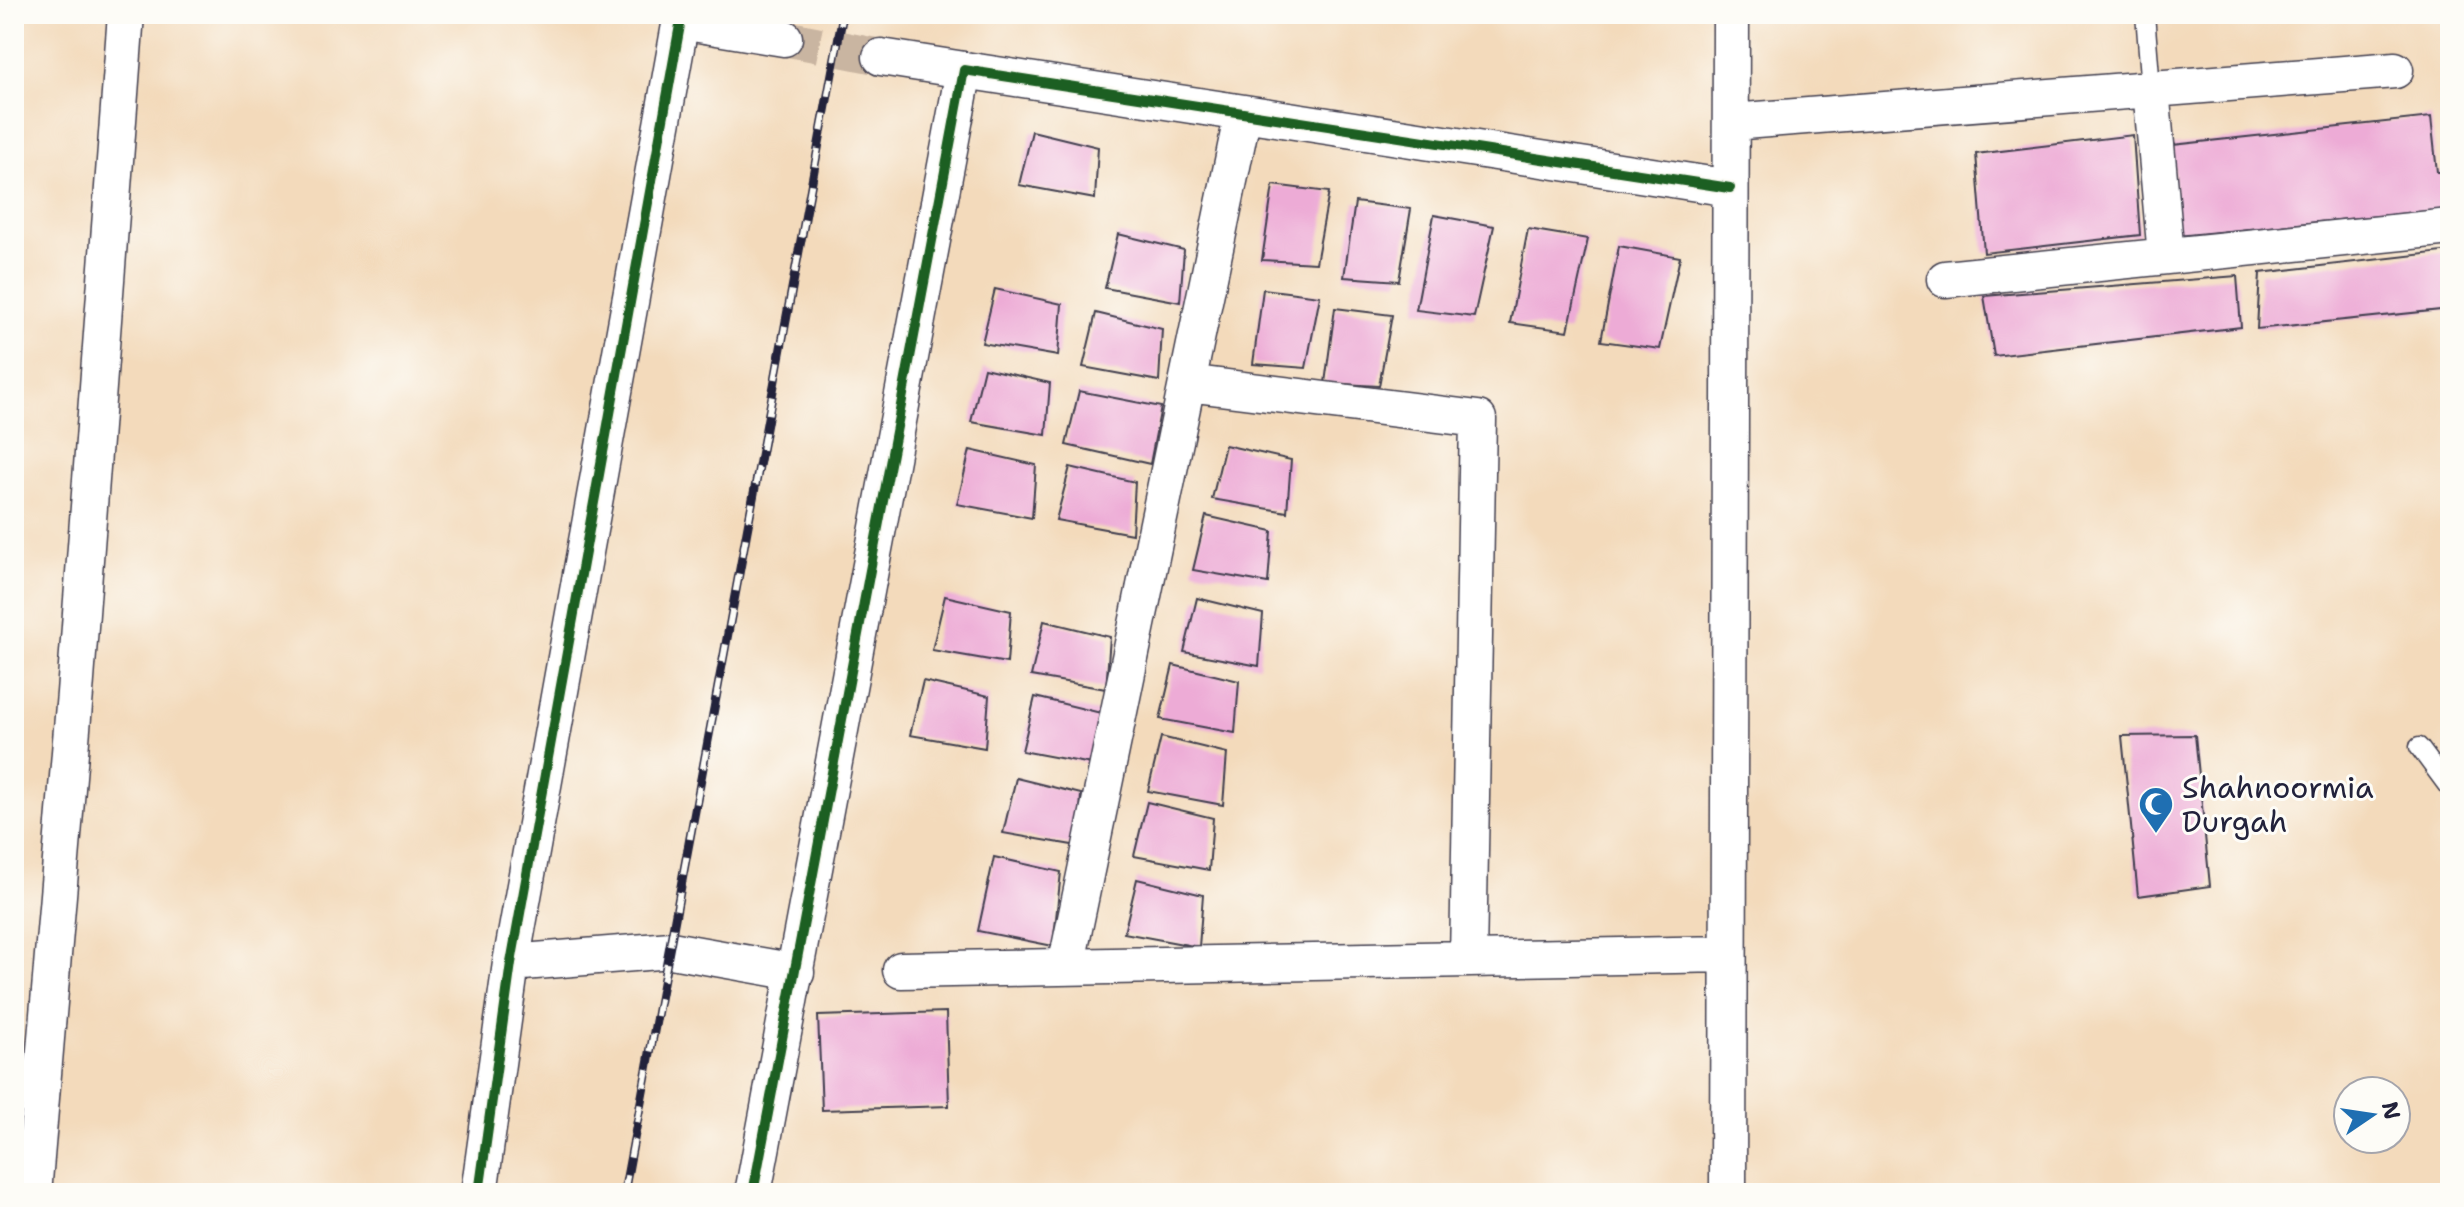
<svg xmlns="http://www.w3.org/2000/svg" width="2464" height="1207" font-family="'Shantell Sans',sans-serif">
	<style>
		.lines { fill: none; stroke-linecap: round; stroke-linejoin: round }
		.stream { stroke: #3ca9bb; stroke-width: 11 }
		.building { fill: #edabd6 }
		.street-tunnel { stroke: #c9b5a1; stroke-width: 36; stroke-dasharray: 36 18; stroke-linecap: butt }
		.lane-casing { stroke: #413e4e; stroke-width: 21 }
		.street-casing { stroke: #413e4e; stroke-width: 39 }
		.lane { stroke: #fff; stroke-width: 18 }
		.street { stroke: #fff; stroke-width: 36 }
		.rail-casing { stroke: #22223b; stroke-width: 9 }
		.rail { stroke: #fdfcf7; stroke-width: 6; stroke-dasharray: 18; stroke-linecap: butt }
		.cycleway-casing { stroke: #fdfcf7; stroke-width: 15 }
		.cycleway { stroke: #1b5e20; stroke-width: 10 }
		.labels { text-anchor: middle; dominant-baseline: central; stroke-width: 6; stroke-linejoin: round; paint-order: stroke }
		.poi-label { font-size: 30px; fill: #22223b; stroke: #fdfcf7; text-anchor: start }
	</style>
	<rect width="100%" height="100%" fill="#fdfcf7"/>
	<filter id="ink" filterUnits="userSpaceOnUse"><feTurbulence type="fractalNoise" baseFrequency=".0125" numOctaves="2"/><feDisplacementMap in="SourceGraphic" scale="16" xChannelSelector="R" yChannelSelector="G"/><feConvolveMatrix kernelMatrix="1 2 1 2 8 2 1 2 1" color-interpolation-filters="sRGB"/></filter>
	<filter id="wash" filterUnits="userSpaceOnUse"><feTurbulence type="fractalNoise" baseFrequency=".006" numOctaves="4" result="noise"/><feDisplacementMap in="SourceGraphic" scale="32" xChannelSelector="R" yChannelSelector="G"/><feGaussianBlur stdDeviation="1.8" result="paint"/><feColorMatrix in="noise" values="0 0 0 0 0 0 0 0 0 0 0 0 0 0 0 0 0 1.4 0 .05"/><feComposite in="paint" operator="in"/></filter>
	<g filter="url(#wash)">
		<rect width="100%" height="100%" fill="#f3dabb"/>
		<g class="lines">
			<path class="stream" d="M2443 14 2450 21"/>
		</g>
		<g id="blocks">
			<path class="building" d="M2431 117 2437 172H2450V209L2177 236 2173 145Z
				M1032 131 1098 147 1095 199 1019 185Z
				M2133 135 2140 235 1984 253 1976 154Z
				M1273 185 1329 192 1316 263 1262 260Z
				M1355 202 1411 209 1399 281 1344 277Z
				M1434 215 1494 226 1474 317 1416 310Z
				M1528 229 1588 239 1568 331 1510 323Z
				M1118 234 1184 250 1180 302 1105 288Z
				M1619 246 1680 257 1660 349 1601 341Z
				M2450 251V309L2257 329 2260 273Z
				M2237 276 2241 327 1994 356 1984 296Z
				M995 289 1062 304 1058 356 982 343Z
				M1263 289 1320 296 1306 368 1253 364Z
				M1335 308 1392 315 1379 386 1325 383Z
				M1096 313 1162 329 1159 381 1083 367Z
				M984 368 1050 383 1046 435 971 422Z
				M1079 391 1161 407 1150 464 1066 445Z
				M1225 445 1291 460 1287 512 1212 499Z
				M970 450 1036 465 1032 518 957 504Z
				M1070 467 1135 482 1132 534 1056 520Z
				M1206 516 1272 531 1268 583 1193 570Z
				M945 596 1011 611 1007 663 932 650Z
				M1197 598 1263 614 1259 666 1184 652Z
				M1044 621 1110 637 1106 689 1031 676Z
				M1173 665 1239 681 1235 733 1160 719Z
				M923 681 989 696 985 748 910 735Z
				M1035 697 1101 713 1097 765 1022 751Z
				M2195 735 2210 886 2138 896 2122 736Z
				M1161 737 1227 753 1223 805 1148 791Z
				M1016 778 1081 794 1078 846 1003 833Z
				M1147 802 1213 818 1209 870 1134 856Z
				M994 857 1061 872 1053 946 978 931Z
				M1137 879 1203 895 1199 947 1124 933Z
				M946 1012 949 1106 822 1110 818 1016Z"/>
		</g>
	</g>
	<g filter="url(#ink)">
		<use href="#blocks" fill-opacity="0" stroke="#413e4e" stroke-width="2"/>
		<g class="lines">
			<path class="street-tunnel" d="M784 38 881 57"/>
			<g class="lane-casing">
				<path id="lane" d="M2145 14 2151 89
					M2419 747 2450 789"/>
			</g>
			<g class="street-casing">
				<path id="street" d="M681 21 784 38
					M881 57 964 70
					M2151 89 2166 256
					M1731 122 2395 70
					M1945 279 2450 227
					M1187 383 1478 419 1468 959
					M511 963 671 950 796 972
					M1066 967 1243 113
					M901 970 1727 954
					M33 1193 75 693 126 14
					M479 1193 511 963 682 14
					M753 1193 964 70 1730 188
					M1728 1193 1731 14"/>
			</g>
			<use href="#lane" class="lane"/>
			<use href="#street" class="street"/>
			<g class="rail-casing">
				<path id="rail" d="M624 1193 843 14"/>
			</g>
			<use href="#rail" class="rail"/>
			<g class="cycleway-casing">
				<path id="cycleway" d="M479 1193 511 963 682 14
					M753 1193 964 70 1730 188"/>
			</g>
			<use href="#cycleway" class="cycleway"/>
		</g>
	</g>
	<defs>
		<g id="mosque-pin" transform="scale(1.8)"><path d="M0 17L-7.5 6A9.5 9.5 0 1 1 7.5 6Z" fill="#1f6fb2" stroke="#fdfcf7"/><path d="M3.5-4.9A6 6 0 1 0 3.5 4.9A5 5 0 1 1 3.5-4.9Z" fill="#fff"/></g>
	</defs>
	<g fill-rule="evenodd">
		<use href="#mosque-pin" x="2156" y="804"/>
	</g>
	<g class="labels">
		<g class="poi-label">
			<text x="2182" y="787">Shahnoormia<tspan x="2182" dy="34">Durgah</tspan></text>
		</g>
	</g>
	<rect width="2464" height="1207" fill="none" stroke="#fdfcf7" stroke-width="48"/>
	<g transform="translate(2372 1115) rotate(77)"><circle r="38" fill="#fdfcf7" stroke="#a5a5ac" stroke-width="2"/>
	<path d="M0-6L14 30L0 20L-14 30Z" fill="#1f6fb2"/>
	<text y="-12" font-size="22" font-weight="bold" text-anchor="middle" fill="#22223b">N</text>
	</g>
</svg>
